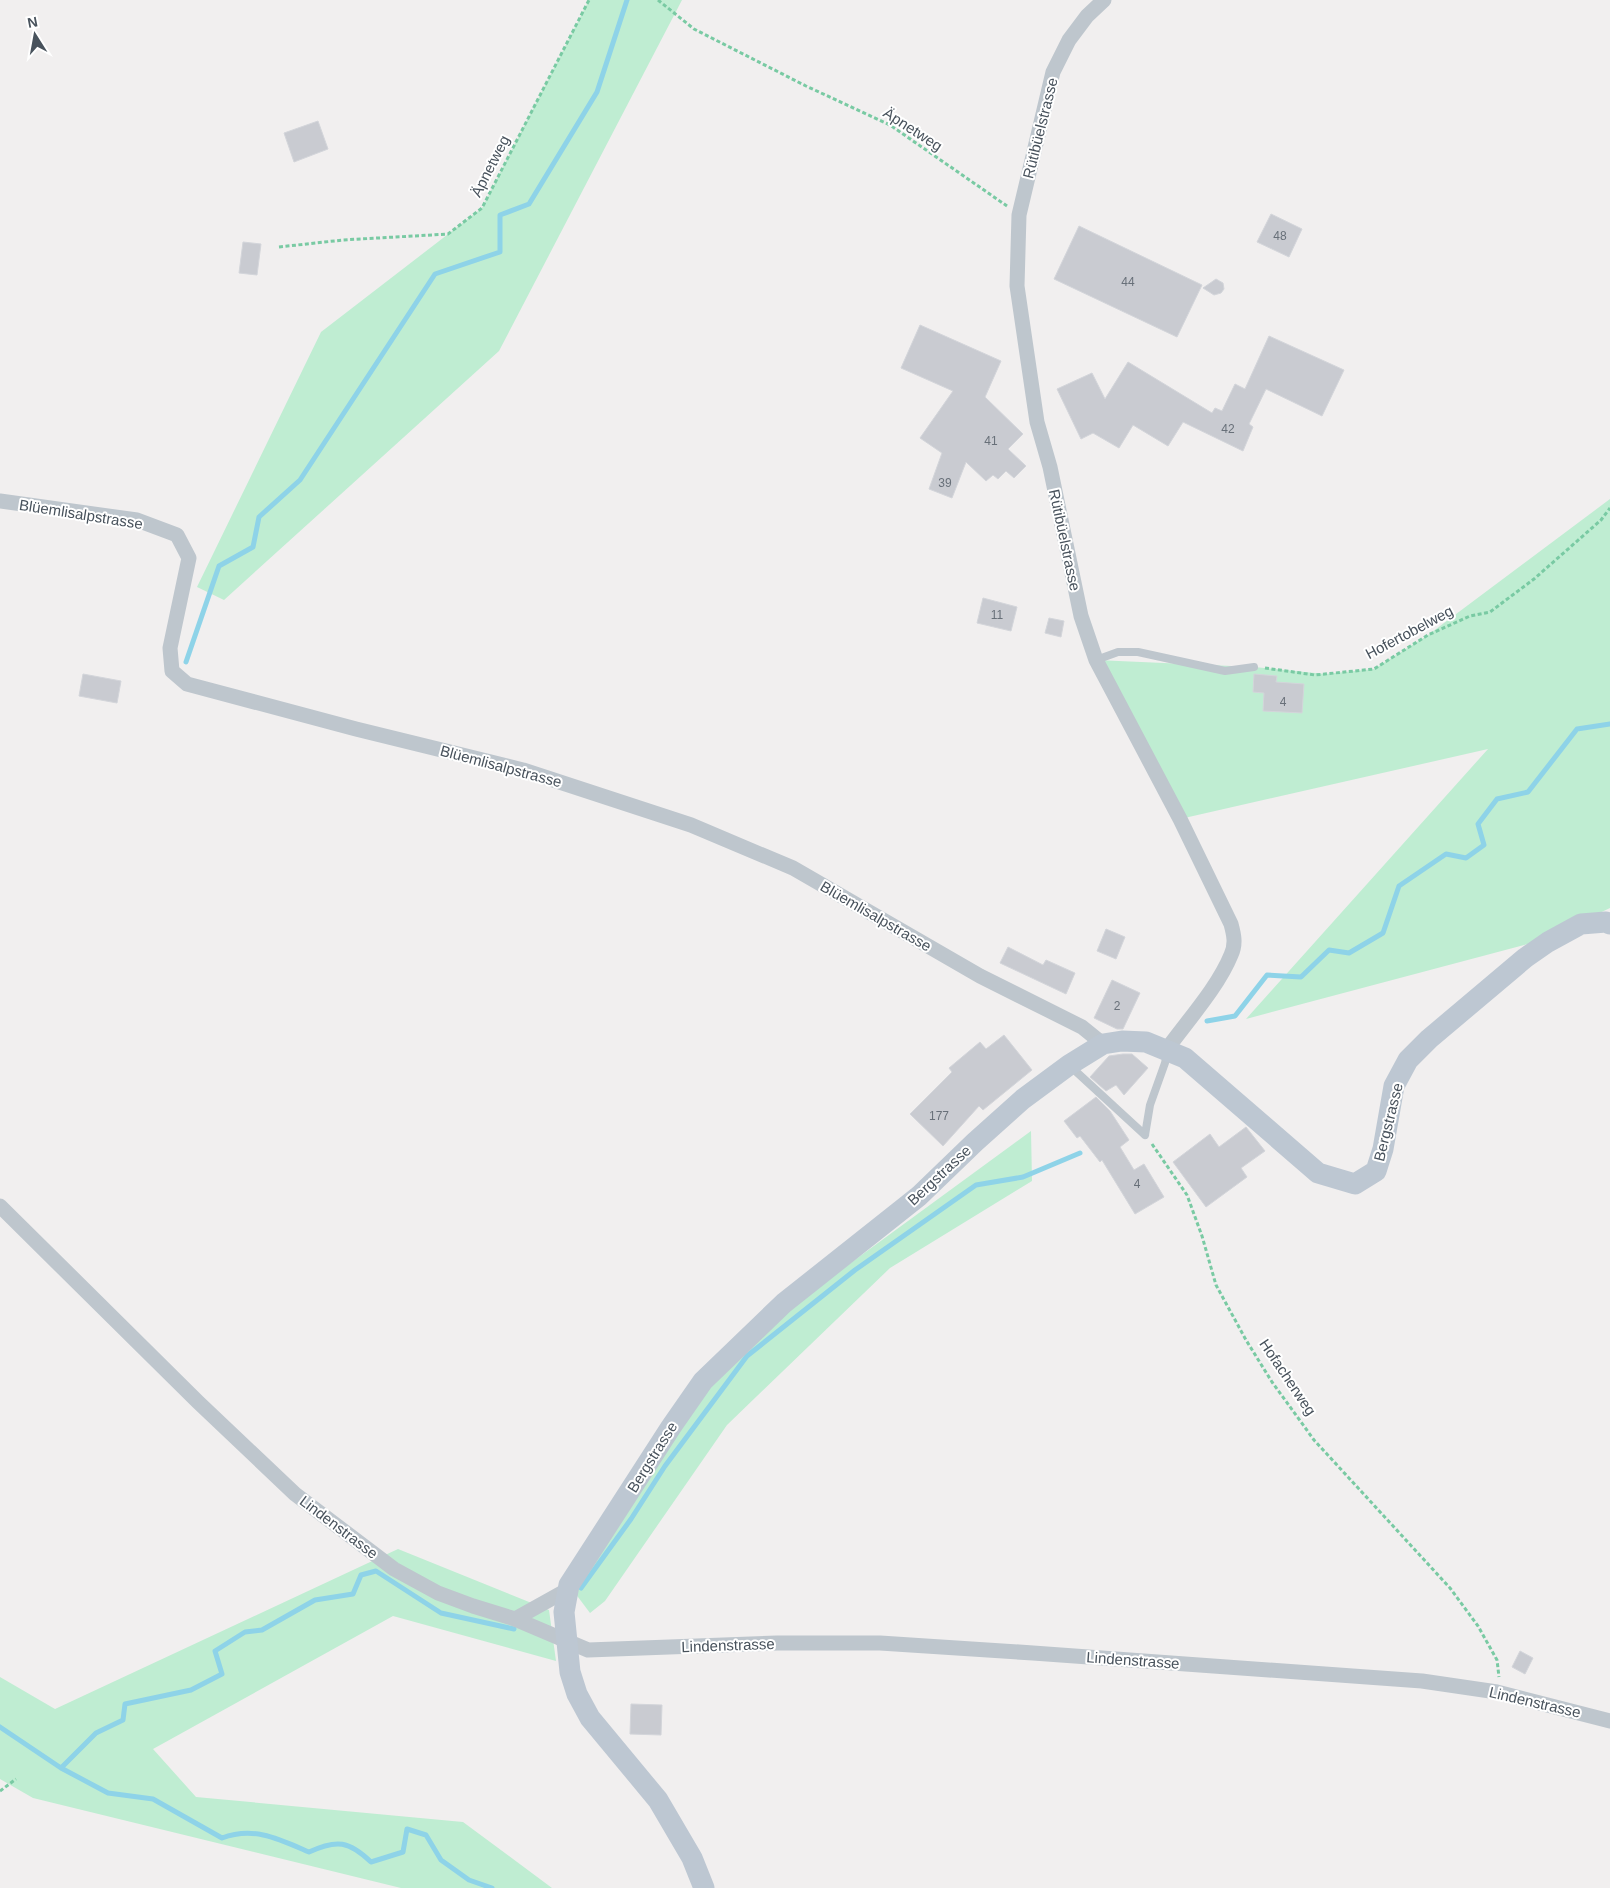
<svg xmlns="http://www.w3.org/2000/svg" width="1610" height="1888" font-family="Arial,sans-serif">
	<style>
		.green { fill: #bfedd2 }
		.lines { fill: none; stroke-linecap: round; stroke-linejoin: round }
		.stream { stroke: #8ed3e8; stroke-width: 5 }
		.building { fill: #c9cbd1; stroke: #d3d5da }
		.path { stroke: #79caa3; stroke-width: 3; stroke-dasharray: 4 2.5; stroke-linecap: butt }
		.lane { stroke: #bec6cd; stroke-width: 8 }
		.street { stroke: #bec6cd; stroke-width: 15 }
		.secondary { stroke: #bdc7d2; stroke-width: 21 }
		.labels { text-anchor: middle; dominant-baseline: central; stroke-width: 4; stroke-linejoin: round; paint-order: stroke }
		.number-label { font-size: 12px; fill: #687079 }
		.street-label { font-size: 15px; fill: #48525c; stroke: #fff }
	</style>
	<rect width="100%" height="100%" fill="#f1efef"/>
	<path class="green" d="M589 0H682L499 351 224 600 197 587 321 332 482 208Z
		M1610 499V908L1543 940 1246 1019 1488 749 1180 819 1096 660 1254 667 1325 674 1374 669 1428 635Z
		M1031 1131 1032 1181 890 1268 727 1425 605 1601 590 1613 569 1585 671 1427 770 1322Z
		M398 1549 549 1610 556 1661 393 1616 153 1749 196 1797 463 1822 552 1888H401L33 1798 0 1779V1677L55 1709Z"/>
	<g class="lines">
		<path class="stream" d="M186 662 219 566 253 547 259 517 300 480 435 274 500 252V215L529 204 597 92 627 0
			M1207 1021 1235 1016 1267 975 1301 977 1329 950 1349 953 1383 933 1399 886 1446 854 1466 858 1484 845 1478 824 1497 799 1528 792 1577 729 1610 724
			M581 1588 631 1519 665 1466 747 1356 855 1270 976 1185 1023 1177 1080 1153
			M0 1727 61 1768 108 1793 153 1799 222 1838C254 1826 279 1839 309 1852 337 1839 349 1841 371 1862L403 1852 407 1829 426 1835 441 1860 469 1880 492 1888
			M61 1768 96 1733 123 1720 125 1704 191 1690 222 1674 215 1651 245 1632 262 1630 315 1600 353 1594 361 1575 376 1571 441 1613 514 1629"/>
	</g>
	<path class="building" d="M318 121 328 149 294 162 284 133Z
		M1271 214 1302 229 1289 257 1257 242Z
		M1079 226 1202 285 1177 337 1054 279Z
		M243 242 261 244 257 275 239 273Z
		M1216 279 1223 283 1224 289 1221 293 1214 295 1203 288Z
		M920 325 1001 361 985 397 1023 434 1008 449 1026 466 1014 478 1006 471 998 479 993 475 986 481 966 462 952 498 929 489 942 453 920 438 953 391 901 368Z
		M1269 336 1344 370 1322 416 1266 389 1249 424 1253 427 1243 451 1183 422 1168 446 1133 425 1119 448 1093 433 1081 439 1057 389 1092 373 1105 399 1128 362 1212 413 1215 408 1222 411 1235 384 1245 389Z
		M983 598 1017 607 1011 631 977 623Z
		M1049 618 1064 621 1061 637 1045 633Z
		M83 674 121 681 117 703 79 696Z
		M1254 674 1277 676 1276 682 1304 684 1302 713 1263 711 1264 693 1253 692Z
		M1106 929 1125 937 1116 959 1097 951Z
		M1008 947 1043 965 1046 960 1075 973 1066 994 1000 963Z
		M1112 980 1140 993 1123 1029H1117L1094 1018Z
		M1004 1035 1032 1070 983 1110 979 1106 943 1146 910 1114 952 1072 949 1068 980 1042 986 1049Z
		M1123 1054H1132L1148 1068 1124 1095 1116 1085 1106 1091 1090 1077 1109 1056Z
		M1096 1097 1110 1111 1129 1140 1120 1147 1134 1170 1144 1164 1164 1197 1135 1214 1102 1160 1100 1162 1080 1136 1077 1138 1064 1121Z
		M1246 1127 1265 1151 1241 1168 1247 1177 1206 1207 1173 1162 1210 1134 1219 1147Z
		M1520 1651 1533 1658 1525 1674 1512 1667Z
		M631 1704 662 1705 661 1735 630 1734Z"/>
	<g class="lines">
		<path class="path" d="M658 0 694 29 806 86 890 125 1007 206
			M279 247 343 240 448 234 482 208 589 0
			M1265 668 1315 675 1374 669 1428 635 1470 616 1490 612 1534 579 1601 520 1610 508
			M1152 1144 1187 1195 1202 1236 1216 1285 1246 1340 1272 1382 1314 1440 1450 1588 1478 1626 1497 1660 1499 1677
			M0 1791 16 1779"/>
		<path class="lane" d="M1096 660 1118 652H1138L1225 671 1254 667
			M1070 1066 1145 1135
			M1145 1135 1150 1105 1165 1063 1167 1053"/>
		<path class="street" d="M1104 0 1087 16 1069 40 1053 72 1019 215 1017 286 1037 422 1050 467 1081 616 1096 660 1180 819 1231 924C1234 935 1236 944 1231 955 1218 987 1188 1020 1167 1049
			M0 501 137 520 177 535 189 558 170 648 172 671 187 684 356 729 523 770 691 825 793 868 980 976 1082 1027 1103 1044
			M0 1206 198 1402 295 1494 394 1569 438 1593 473 1606 515 1619 588 1650 777 1643H880L1033 1653 1422 1681 1497 1692 1610 1721
			M515 1619 567 1590"/>
		<path class="secondary" d="M704 1888 692 1858 658 1800 590 1718 577 1694 570 1672 564 1612 569 1585 671 1427 703 1381 784 1303 919 1196 975 1142 1023 1099 1069 1065 1103 1044 1122 1041 1146 1042 1185 1058 1318 1173 1355 1184 1376 1171 1383 1149 1394 1086 1408 1060 1429 1039 1525 958 1548 942 1581 924 1606 922 1610 924"/>
	</g>
	<g class="labels">
		<g class="number-label">
			<text x="1280" y="236">48</text>
			<text x="1128" y="282">44</text>
			<text x="1228" y="429">42</text>
			<text x="991" y="441">41</text>
			<text x="945" y="483">39</text>
			<text x="997" y="615">11</text>
			<text x="1283" y="702">4</text>
			<text x="1117" y="1006">2</text>
			<text x="939" y="1116">177</text>
			<text x="1137" y="1184">4</text>
		</g>
		<g class="street-label">
			<text transform="translate(1040 128) rotate(-76)">Rütibüelstrasse</text>
			<text transform="translate(913 129) rotate(33)">Äpnetweg</text>
			<text transform="translate(490 166) rotate(-63)">Äpnetweg</text>
			<text transform="translate(81 514) rotate(9)">Blüemlisalpstrasse</text>
			<text transform="translate(1065 540) rotate(78)">Rütibüelstrasse</text>
			<text transform="translate(1409 632) rotate(-28)">Hofertobelweg</text>
			<text transform="translate(501 766) rotate(15)">Blüemlisalpstrasse</text>
			<text transform="translate(876 916) rotate(30)">Blüemlisalpstrasse</text>
			<text transform="translate(1388 1122) rotate(-76)">Bergstrasse</text>
			<text transform="translate(939 1175) rotate(-43)">Bergstrasse</text>
			<text transform="translate(1288 1377) rotate(56)">Hofacherweg</text>
			<text transform="translate(652 1457) rotate(-58)">Bergstrasse</text>
			<text transform="translate(339 1527) rotate(37)">Lindenstrasse</text>
			<text transform="translate(728 1645) rotate(-2)">Lindenstrasse</text>
			<text transform="translate(1133 1660) rotate(4)">Lindenstrasse</text>
			<text transform="translate(1535 1702) rotate(13)">Lindenstrasse</text>
		</g>
	</g>
	<g transform="translate(35 35) rotate(349)" stroke="#ffffff" stroke-width="4" paint-order="stroke">
	<path d="M0-4L9 19L0 12L-9 19Z" fill="#48525c"/>
	<text y="-8" font-size="14" font-weight="bold" text-anchor="middle" fill="#48525c">N</text>
	</g>
</svg>
